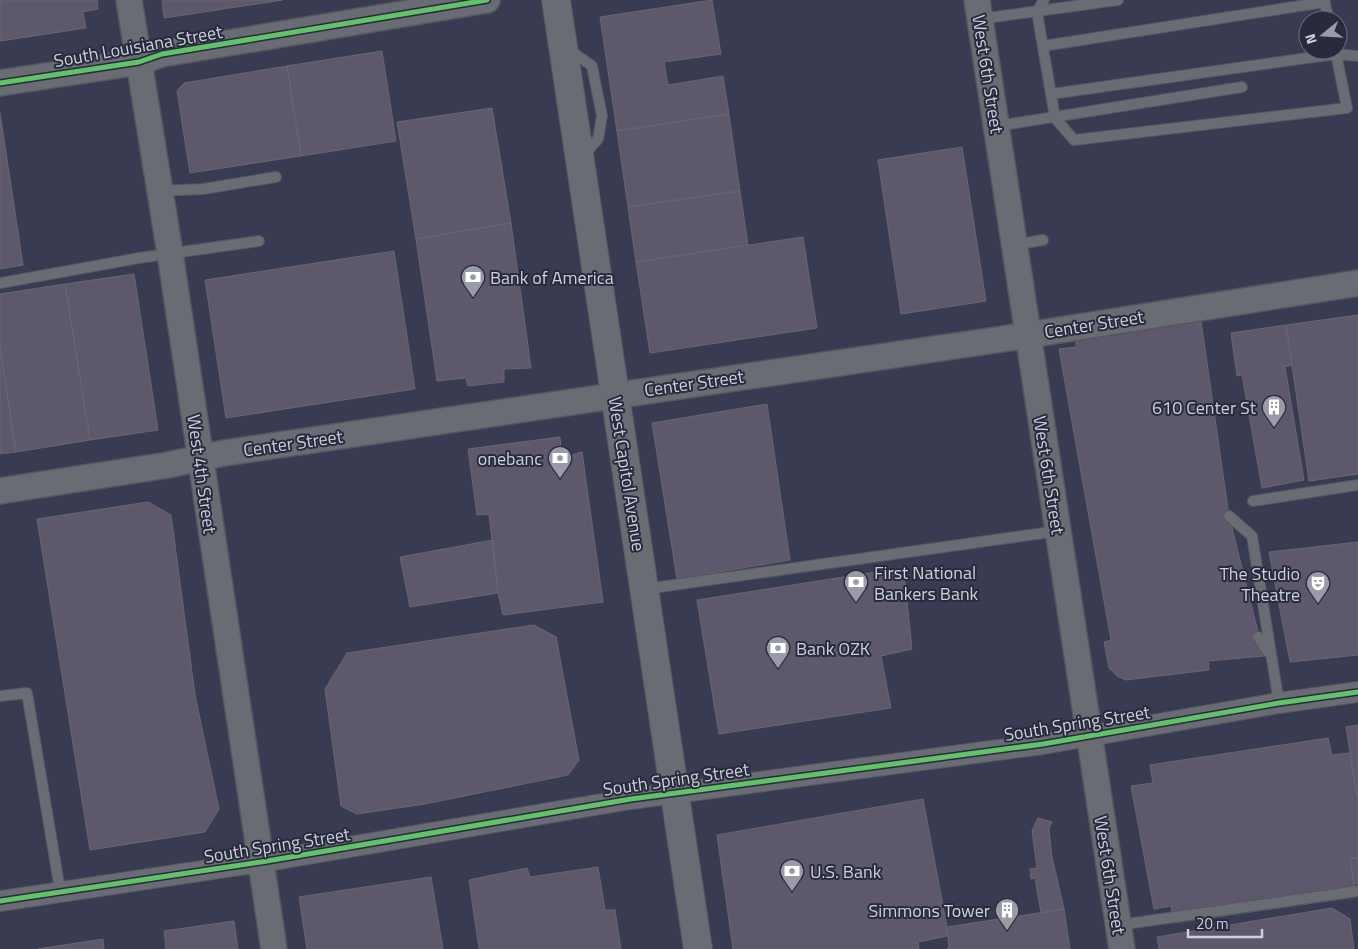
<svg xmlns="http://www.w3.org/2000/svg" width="1358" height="949" font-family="'Titillium Web',sans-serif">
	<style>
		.built { fill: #393b52; fill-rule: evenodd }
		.building { fill: #5e586c; stroke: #686770 }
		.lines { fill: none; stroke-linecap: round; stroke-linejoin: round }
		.service-casing { stroke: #55565f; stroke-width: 12 }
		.minor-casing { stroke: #55565f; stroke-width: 22 }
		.tertiary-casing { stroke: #55565f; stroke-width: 28 }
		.secondary-casing { stroke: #55565f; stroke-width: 30 }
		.service { stroke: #6a6c73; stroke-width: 10 }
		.minor { stroke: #6a6c73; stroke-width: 20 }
		.tertiary { stroke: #6a6c73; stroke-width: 25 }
		.secondary { stroke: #6a6c73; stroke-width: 28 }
		.cycleway-casing { stroke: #282b3d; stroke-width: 8 }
		.cycleway { stroke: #61c268; stroke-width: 5 }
		.labels { text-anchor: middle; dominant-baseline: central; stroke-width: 4; stroke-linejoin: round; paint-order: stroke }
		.street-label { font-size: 18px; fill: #ced0dc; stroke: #282b3d }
		.poi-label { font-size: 18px; fill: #ced0dc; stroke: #282b3d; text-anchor: start }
	</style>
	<rect width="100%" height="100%" fill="#373842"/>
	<path class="built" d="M0 0H1358V949H0ZM1308 20H1338V50H1308Z"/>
	<path class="building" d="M0 0H97L98 9 83 12 86 28 0 41Z
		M162 0H283L164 18Z
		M712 0 721 54 664 62 668 85 723 76 729 114 617 131 600 17Z
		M382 51 396 141 301 156 287 66Z
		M287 66 301 156 190 173 177 91 184 83Z
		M492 108 511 223 416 239 397 122Z
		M0 113 23 265 0 269Z
		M729 114 740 191 628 207 617 131Z
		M962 147 986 301 901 314 878 160Z
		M740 191 748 245 636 262 628 207Z
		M511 223 531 368 504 369V382L468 386 466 378 437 381 416 239Z
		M803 237 817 328 650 353 636 262Z
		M394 251 415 389 226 418 205 280Z
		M134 274 158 430 90 440 65 284Z
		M65 284 90 440 16 452 0 345V294Z
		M1200 314 1229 516 1264 656 1208 661 1209 670 1126 680 1117 676 1109 668 1104 642 1111 640 1059 349 1076 347V337L1116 334 1114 325Z
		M1358 315V474L1309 481 1286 325Z
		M1286 325 1292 365 1285 367 1304 480 1262 488 1242 375 1237 376 1231 333Z
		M0 345 16 452 0 454Z
		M767 404 790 560 677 579 652 423Z
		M560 437 562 458 582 452 603 602 503 615 498 593 489 514 477 515 468 449Z
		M148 502 171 515 195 695 219 809 205 832 90 850 37 519Z
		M493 540 498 593 410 607 400 557Z
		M1358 542V655L1290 662 1269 552Z
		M901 568 904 573 912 649 881 656 891 708 719 734 697 600Z
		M534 625 556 637 579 760 568 775 425 804 357 814 341 806 325 689 347 653Z
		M1358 725V801L1346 727Z
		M1328 738 1332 755 1350 753 1358 801V858L1350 859 1356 897 1174 923 1171 906 1154 909 1131 786 1153 783 1150 765Z
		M923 799 947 927V936L918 942 919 949H733L717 835Z
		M1038 818 1052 822 1049 829 1052 857 1064 909 1041 913 1035 878 1031 879 1030 869 1037 868 1032 831Z
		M1358 858V884H1354L1350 859Z
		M598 867 605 910H615L621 949H479L469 880 527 868 530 877Z
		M431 877 443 949H307L299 897Z
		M1332 908 1350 919 1354 949H1159L1157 937Z
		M1064 909 1070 949H947L949 948 947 927Z
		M234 921 238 949H166L164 931Z
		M103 939 104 949H38Z"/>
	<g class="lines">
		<g class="service-casing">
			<path id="service" d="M1044 0 1037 12 1055 118 1074 140 1347 108 1336 54 1051 94
				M1324 0 1329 20
				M980 19 1118 0
				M1043 46 1325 2
				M568 49 592 66 602 116 598 139 584 155
				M1335 50 1336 54 1358 56
				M997 126 1242 87
				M160 191 203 189 276 177
				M1014 245 1043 240
				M0 283 139 258 259 241
				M1253 501 1358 485
				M1229 516 1252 536 1279 703
				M645 589 1058 531
				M1258 637 1268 652
				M0 696 27 693 60 890
				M1119 925 1358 891"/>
		</g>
		<g class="minor-casing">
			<path id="minor" d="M0 901 261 862 631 799 1043 744 1279 703 1358 692"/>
		</g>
		<g class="tertiary-casing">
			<path id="tertiary" d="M129 0 170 253 274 949
				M977 0 1122 949
				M0 83 139 62 162 54 487 0
				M0 491 168 465 224 453 996 340 1358 283"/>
		</g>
		<g class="secondary-casing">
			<path id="secondary" d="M556 0 698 949"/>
		</g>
		<use href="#service" class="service"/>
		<use href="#minor" class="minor"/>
		<use href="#tertiary" class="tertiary"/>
		<use href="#secondary" class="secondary"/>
		<g class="cycleway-casing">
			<path id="cycleway" d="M0 83 139 62 162 54 487 0
				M0 901 261 862 631 799 1043 744 1279 703 1358 692"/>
		</g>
		<use href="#cycleway" class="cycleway"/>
	</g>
	<defs>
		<g id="bank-pin" transform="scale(1.25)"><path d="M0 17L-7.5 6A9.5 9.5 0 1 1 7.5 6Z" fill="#999ba6" stroke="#282b3d"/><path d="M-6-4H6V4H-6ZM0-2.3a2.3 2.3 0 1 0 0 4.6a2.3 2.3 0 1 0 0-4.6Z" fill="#fff"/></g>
		<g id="building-pin" transform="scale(1.25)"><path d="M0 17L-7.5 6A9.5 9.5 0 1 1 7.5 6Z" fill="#999ba6" stroke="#282b3d"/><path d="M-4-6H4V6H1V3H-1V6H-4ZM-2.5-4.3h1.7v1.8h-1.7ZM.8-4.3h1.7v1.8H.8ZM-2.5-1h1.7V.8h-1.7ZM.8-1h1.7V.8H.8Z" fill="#fff"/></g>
		<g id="theatre-pin" transform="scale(1.25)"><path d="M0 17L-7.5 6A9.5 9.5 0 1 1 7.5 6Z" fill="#999ba6" stroke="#282b3d"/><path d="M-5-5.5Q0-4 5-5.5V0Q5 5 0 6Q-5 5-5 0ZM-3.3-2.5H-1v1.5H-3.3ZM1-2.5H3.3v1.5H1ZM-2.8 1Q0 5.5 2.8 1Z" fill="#fff"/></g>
	</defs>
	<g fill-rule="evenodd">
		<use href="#bank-pin" x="473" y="277"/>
		<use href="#building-pin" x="1274" y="407"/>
		<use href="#bank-pin" x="560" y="458"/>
		<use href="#bank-pin" x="856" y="582"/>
		<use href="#theatre-pin" x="1318" y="583"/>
		<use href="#bank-pin" x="778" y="648"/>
		<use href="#bank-pin" x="792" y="871"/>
		<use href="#building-pin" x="1007" y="910"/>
	</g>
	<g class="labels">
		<g class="street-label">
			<text transform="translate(138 46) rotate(-10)">South Louisiana Street</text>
			<text transform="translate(988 74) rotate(81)">West 6th Street</text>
			<text transform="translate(1094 324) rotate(-9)">Center Street</text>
			<text transform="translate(694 383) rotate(-8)">Center Street</text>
			<text transform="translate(293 443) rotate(-8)">Center Street</text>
			<text transform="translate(202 474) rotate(82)">West 4th Street</text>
			<text transform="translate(627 474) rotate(81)">West Capitol Avenue</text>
			<text transform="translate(1049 475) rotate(81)">West 6th Street</text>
			<text transform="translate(1077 723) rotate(-9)">South Spring Street</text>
			<text transform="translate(676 779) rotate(-8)">South Spring Street</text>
			<text transform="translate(277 845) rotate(-9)">South Spring Street</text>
			<text transform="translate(1110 875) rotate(81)">West 6th Street</text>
		</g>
		<g class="poi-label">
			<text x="490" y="277">Bank of America</text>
			<text x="1256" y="407" text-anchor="end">610 Center St</text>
			<text x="542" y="458" text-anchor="end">onebanc</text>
			<text x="874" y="572">First National<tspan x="874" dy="21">Bankers Bank</tspan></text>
			<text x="1300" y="573" text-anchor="end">The Studio<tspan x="1300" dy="21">Theatre</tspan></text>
			<text x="796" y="648">Bank OZK</text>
			<text x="810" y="871">U.S. Bank</text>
			<text x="990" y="910" text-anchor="end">Simmons Tower</text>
		</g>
	</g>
	<g transform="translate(1323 35) rotate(252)"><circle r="24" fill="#282b3d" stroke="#6a6d7d"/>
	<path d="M0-4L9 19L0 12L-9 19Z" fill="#999ba6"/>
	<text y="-8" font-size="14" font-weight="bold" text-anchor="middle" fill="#ced0dc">N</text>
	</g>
	<path d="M1188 929v8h74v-8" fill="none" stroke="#ced0dc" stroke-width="2.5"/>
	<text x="1196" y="929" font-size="15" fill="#ced0dc" stroke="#282b3d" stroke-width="4" paint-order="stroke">20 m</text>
</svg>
